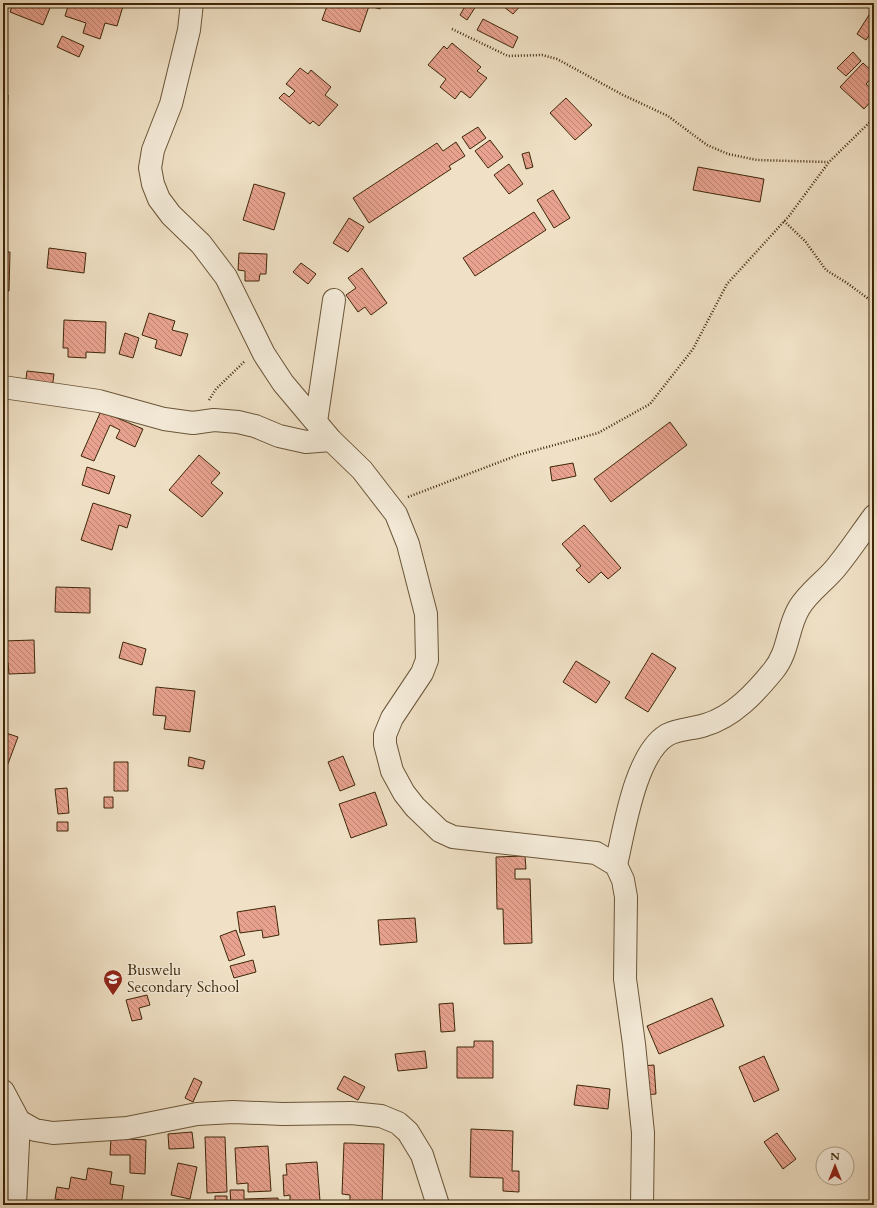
<svg xmlns="http://www.w3.org/2000/svg" width="877" height="1208" font-family="Cardo,serif">
	<style>
		.building { fill: url(#building-back-hatch); stroke: #3e2708 }
		.lines { fill: none; stroke-linecap: round; stroke-linejoin: round }
		.minor-casing { stroke: #6a5638; stroke-width: 24 }
		.path { stroke: #3e2708; stroke-width: 2.5; stroke-dasharray: 1 2; stroke-linecap: butt }
		.minor { stroke: #f5ecda; stroke-width: 22 }
		.labels { text-anchor: middle; dominant-baseline: central; stroke-width: 3; stroke-linejoin: round; paint-order: stroke }
		.poi-label { font-size: 15px; fill: #3e2708; stroke: #f5ecda; text-anchor: start }
	</style>
	<defs>
		<pattern id="building-back-hatch" width="6" height="6" patternUnits="userSpaceOnUse"><rect width="6" height="6" fill="#e8a28f"/><path d="M-1 5l2 2M0 0l6 6M5-1l2 2" fill="none" stroke="#bd8473"/></pattern>
	</defs>
	<rect width="100%" height="100%" fill="#f0e1c6"/>
	<filter id="stains"><feTurbulence type="fractalNoise" baseFrequency=".005" numOctaves="4"/><feColorMatrix values="0 0 0 0 .2 0 0 0 0 .09 0 0 0 0 .02 0 0 0 .5 -.17"/></filter>
	<radialGradient id="worn" r=".72"><stop offset=".6" stop-color="#630" stop-opacity="0"/><stop offset="1" stop-color="#630" stop-opacity=".3"/></radialGradient>
	<path class="building" d="M13 3H52L43 25 10 12Z
		M69 3H124L117 26 105 23 100 39 83 33 86 23 65 16Z
		M328 3H382L380 9 369 6 360 32 322 20Z
		M467 3H478L467 20 460 15Z
		M499 3H523L513 14Z
		M874 7V28L866 40 857 34Z
		M483 19 518 37 513 48 477 30Z
		M62 36 84 46 79 57 57 47Z
		M452 43 481 67 477 71 487 78 470 98 461 91 455 99 440 87 446 79 428 65 444 46 447 49Z
		M853 52 861 61 846 76 837 68Z
		M863 63 874 73V75L866 84 874 91V98L864 109 840 87Z
		M300 68 308 74 311 70 331 87 325 95 338 105 319 126 313 121 310 124 279 98 284 93 289 97 295 91 286 84Z
		M3 95H8L7 124H3Z
		M566 98 592 125 575 140 550 113Z
		M478 127 486 138 470 149 462 137Z
		M490 140 503 157 488 168 475 151Z
		M456 142 465 156 449 166 451 169 369 223 353 198 437 143 443 151Z
		M529 152 533 167 526 169 522 154Z
		M509 164 523 184 509 194 494 175Z
		M698 167 764 179 760 202 693 190Z
		M254 184 285 193 274 230 243 220Z
		M553 190 570 218 554 228 537 200Z
		M534 212 546 230 475 276 463 258Z
		M349 218 364 227 348 252 333 243Z
		M3 220H4L5 247H3Z
		M49 248 86 253 84 273 47 268Z
		M3 252H10L9 291H3Z
		M239 253 267 254 266 274H260L259 281H245V271L238 270Z
		M301 263 316 274 308 284 293 272Z
		M362 268 387 303 371 315 365 307 358 312 346 295 356 288 348 278Z
		M149 313 175 321 172 330 188 334 181 356 155 348 157 340 142 335Z
		M64 320 106 322 105 353 86 352V358L68 357V348H63Z
		M125 333 139 338 133 358 119 354Z
		M27 371 54 374 52 389 25 386Z
		M101 411 143 429 135 447 116 438 120 430 110 425 94 461 81 456Z
		M670 422 687 445 611 502 594 479Z
		M199 455 220 473 211 483 223 493 202 517 169 490Z
		M573 463 576 476 552 481 550 467Z
		M87 467 115 476 109 494 82 485Z
		M93 503 131 515 127 528 119 525 112 550 81 540Z
		M584 525 621 568 608 579 601 572 589 583 576 570 581 566 562 544Z
		M56 587 90 588V613L55 612Z
		M34 640 35 673 9 674 8 663H3V641Z
		M123 642 146 649 142 665 119 658Z
		M652 653 676 668 648 712 625 698Z
		M576 661 610 682 596 703 563 682Z
		M156 687 195 691 190 732 164 729 166 716 153 715Z
		M3 732 18 737 3 777Z
		M343 756 355 785 340 791 328 762Z
		M189 757 205 761 203 769 188 766Z
		M114 762H128V791H114Z
		M67 788 69 813 58 814 55 789Z
		M375 792 387 825 351 838 339 804Z
		M104 797H113V808H104Z
		M57 822H68V831H57Z
		M525 856 526 869H515V879H530L532 943 504 944 503 909H497L496 857Z
		M275 906 279 935 263 938 262 930 240 933 237 912Z
		M415 918 417 942 380 945 378 920Z
		M236 930 245 955 229 961 220 936Z
		M253 960 256 972 234 978 230 966Z
		M147 995 150 1005 139 1008 142 1019 132 1021 126 1000Z
		M712 998 724 1026 659 1054 647 1026Z
		M453 1003 455 1031 441 1032 439 1004Z
		M474 1041H493V1078H457V1047H474Z
		M425 1051 427 1068 398 1071 395 1054Z
		M764 1056 779 1090 754 1102 739 1067Z
		M654 1065 656 1094 643 1095 641 1066Z
		M344 1076 365 1087 358 1100 337 1089Z
		M194 1078 202 1082 193 1102 185 1098Z
		M577 1085 610 1089 608 1109 574 1105Z
		M471 1129 513 1131 512 1171H519V1192L503 1191V1178L470 1177Z
		M192 1132 194 1148 169 1149 168 1134Z
		M777 1133 796 1159 783 1169 764 1142Z
		M205 1137H225L227 1192 207 1193Z
		M111 1138 146 1140 145 1174 130 1173V1155H110Z
		M344 1143 384 1144 382 1205H350V1195L342 1194Z
		M268 1146 271 1191 248 1192V1183L237 1184 235 1148Z
		M317 1162 320 1201 290 1203V1195L284 1196 283 1175H287L286 1164Z
		M178 1163 197 1167 190 1199 171 1195Z
		M88 1168 112 1172 110 1184 124 1186 121 1205H96L55 1199 57 1187 69 1189 71 1177 86 1180Z
		M230 1190H244V1199L278 1198V1205H231Z
		M215 1196H227V1205H215Z"/>
	<g class="lines">
		<g class="minor-casing">
			<path id="minor" d="M192 3 189 30 171 104 153 150 150 168 153 184 159 199 171 215 201 244 226 277 264 354 283 383 331 440 362 470 396 514 408 544 426 614 427 660 422 673 392 718 385 735V744L392 771 404 793 415 807 440 831 453 837 596 853 616 865 623 880 626 897 625 979 634 1044 643 1133 642 1205
				M3 387 99 401 164 419 193 423 214 420 238 422 255 426 279 436 306 442 331 440
				M316 422 334 300
				M616 865C624 831 635 754 667 735 678 729 693 729 705 725 733 717 755 693 773 671 789 652 787 628 799 608 809 591 827 580 838 565 851 549 862 532 874 516
				M3 1091 19 1121 35 1130 53 1133 127 1128 197 1114 233 1112 283 1114 351 1113 381 1116 398 1123 408 1132 422 1155 438 1205
				M15 1205 19 1121"/>
		</g>
		<path class="path" d="M452 29 508 56 542 55 557 59 623 95 668 116 707 145 728 154 757 160 828 162
			M784 221 805 241 826 270 847 283 874 303
			M209 400 216 389 245 361
			M408 497 518 455 598 433 650 404 693 349 727 284 789 216 829 162 874 118"/>
		<use href="#minor" class="minor"/>
	</g>
	<defs>
		<g id="school-pin" transform="scale(1)"><path d="M0 17L-7.5 6A9.5 9.5 0 1 1 7.5 6Z" fill="#8f2418" stroke="#f5ecda"/><path d="M0-5L7-2L0 1L-7-2ZM-4 1L0 2.5L4 1V4Q0 6-4 4Z" fill="#fff"/></g>
	</defs>
	<g fill-rule="evenodd">
		<use href="#school-pin" x="113" y="979"/>
	</g>
	<g class="labels">
		<g class="poi-label">
			<text x="127" y="970">Buswelu<tspan x="127" dy="17">Secondary School</tspan></text>
		</g>
	</g>
	<rect width="877" height="1208" fill="none" stroke="#f0e1c6" stroke-width="16"/>
	<rect x="4" y="4" width="869" height="1200" fill="none" stroke="#3e2708" stroke-width="2"/>
	<rect x="8" y="8" width="861" height="1192" fill="none" stroke="#3e2708"/>
	<g transform="translate(835 1166)"><circle r="19" fill="#f5ecda" stroke="#ac9d86"/>
	<path d="M0-3L7 15L0 10L-7 15Z" fill="#8f2418"/>
	<text y="-6" font-size="11" font-weight="bold" text-anchor="middle" fill="#3e2708">N</text>
	</g>
	<rect width="100%" height="100%" filter="url(#stains)"/>
	<rect width="100%" height="100%" fill="url(#worn)"/>
</svg>
